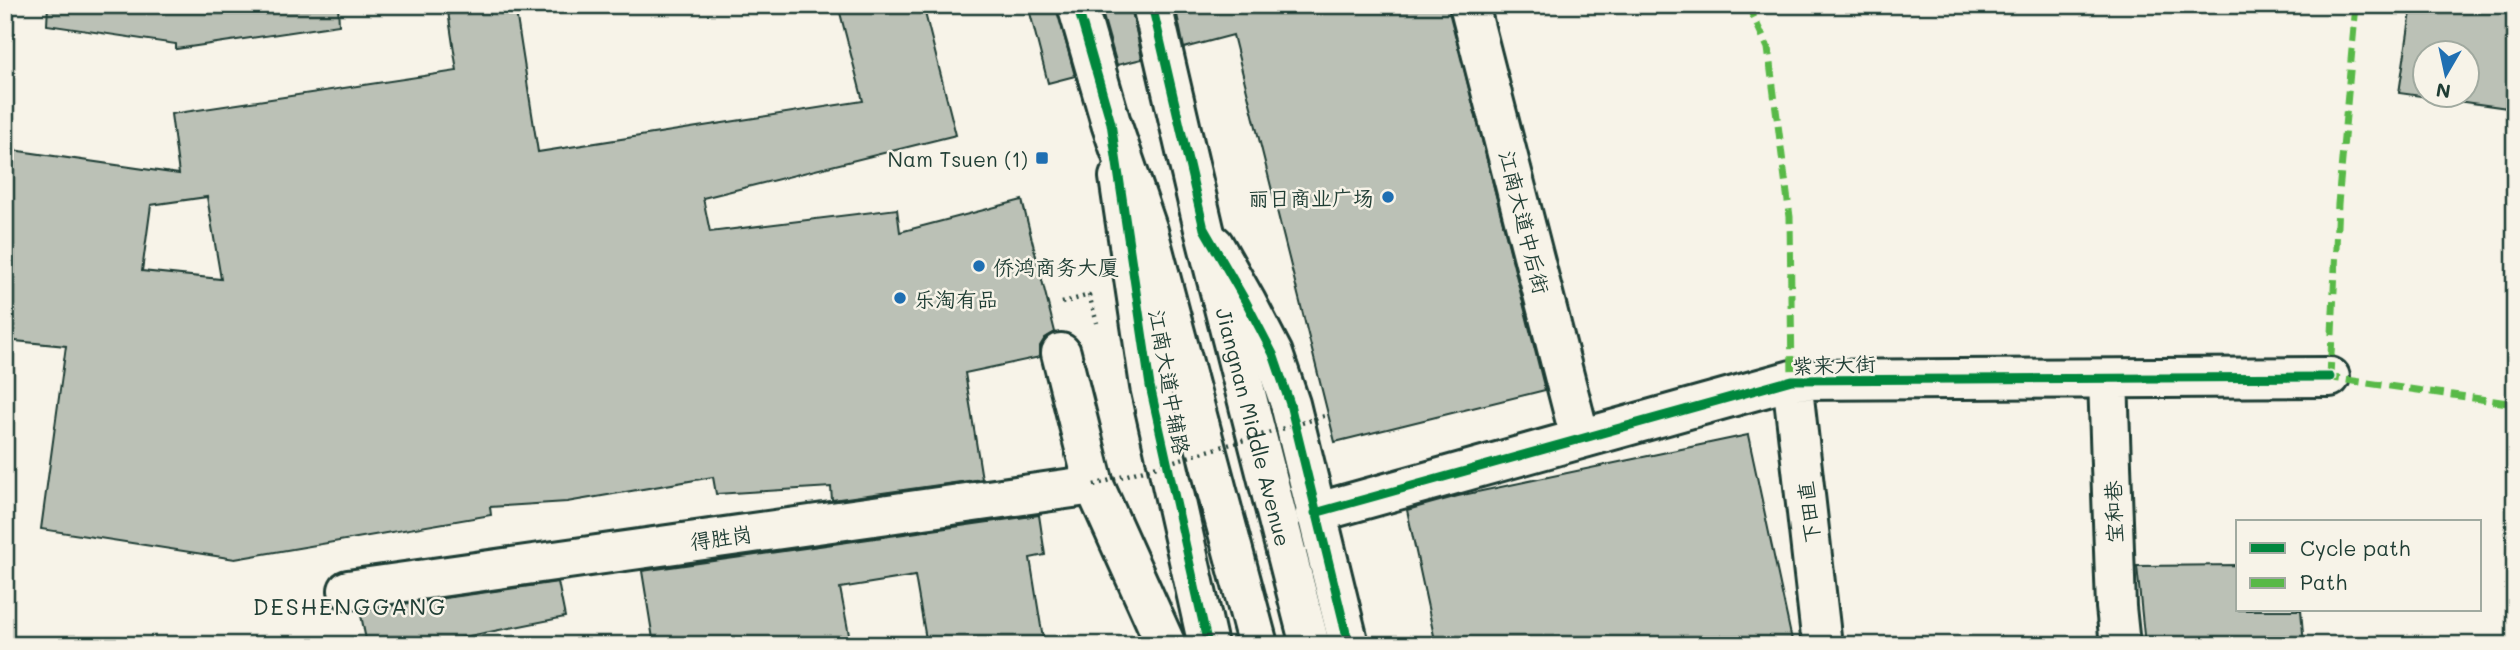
<svg xmlns="http://www.w3.org/2000/svg" width="2520" height="650" font-family="Mali,'LXGW WenKai TC',sans-serif">
	<style>
		.building { fill: #bbc1b6; stroke: #1f3d34; stroke-width: 2; fill-rule: evenodd }
		.lines { fill: none; stroke-linecap: round; stroke-linejoin: round }
		.minor-casing { stroke: #1f3d34; stroke-width: 44 }
		.major-casing { stroke: #1f3d34; stroke-width: 44 }
		.path { stroke: #1f3d34; stroke-width: 4.5; stroke-dasharray: 2 5; stroke-linecap: butt }
		.minor { stroke: #f7f3e8; stroke-width: 38 }
		.major { stroke: #f7f3e8; stroke-width: 38 }
		.path-bridge { stroke: #1f3d34; stroke-width: 4.5; stroke-dasharray: 2 5; stroke-linecap: butt }
		.quiet { stroke: #58b947; stroke-width: 7; stroke-dasharray: 14 7; stroke-linecap: butt }
		.cycleway-casing { stroke: #f7f3e8; stroke-width: 13 }
		.cycleway { stroke: #00873e; stroke-width: 9 }
		.poi-dot { fill: #1f6fb2; stroke: #f7f3e8; stroke-width: 2.5 }
		.labels { text-anchor: middle; dominant-baseline: central; stroke-width: 5; stroke-linejoin: round; paint-order: stroke }
		.poi-label { font-size: 21px; fill: #1f3d34; stroke: #f7f3e8; text-anchor: end }
		.street-label { font-size: 21px; fill: #1f3d34; stroke: #f7f3e8 }
		.neighbourhood-label { font-size: 23px; letter-spacing: 2px; fill: #1f3d34; stroke: #f7f3e8 }
	</style>
	<rect width="100%" height="100%" fill="#f7f3e8"/>
	<filter id="ink" filterUnits="userSpaceOnUse"><feTurbulence type="fractalNoise" baseFrequency=".0143" numOctaves="2"/><feDisplacementMap in="SourceGraphic" scale="14" xChannelSelector="R" yChannelSelector="G"/><feConvolveMatrix kernelMatrix="1 2 1 2 8 2 1 2 1" color-interpolation-filters="sRGB"/></filter>
	<g filter="url(#ink)">
		<path class="building" d="M48 5H338L339 25 176 49V44L47 25Z
			M447 5H515L538 152 863 101 838 5H923L956 135 703 198 710 232 897 209 900 232 1022 200 1055 332 1045 338 1040 346V357L965 373 982 479 832 500 831 487 716 494 713 477 567 502 490 507 491 515 235 559 41 529 66 346 5 340V149L179 174 171 114 457 71ZM207 197 221 279 142 271 151 205Z
			M1028 5H1056L1075 76 1048 83Z
			M1100 5H1131L1142 59 1117 65Z
			M1175 5H1448L1545 390 1335 442 1233 35 1184 48Z
			M2412 5H2515V109L2399 93ZM2426 52H2468V94H2426Z
			M1748 435 1793 645H1436L1407 510 1458 496Z
			M1039 515 1045 555 1030 558 1044 645H927L915 576 840 588 851 645H654L642 571Z
			M2238 565V610H2301L2304 645H2145L2137 566Z
			M558 582 565 617 424 645H367L360 610Z"/>
		<g class="lines">
			<g class="minor-casing">
				<path id="minor" d="M1469 5 1580 438
					M1119 177 1150 386 1208 645
					M1214 245 1246 302 1273 354 1290 404 1349 645
					M1061 353 1094 485 1166 645
					M2108 379 2116 607 2120 645
					M1792 380 1822 645
					M1315 513 1792 380 2330 377
					M348 590 1094 485"/>
			</g>
			<g class="major-casing">
				<g id="major">
					<path d="M1077 5 1111 123 1148 231 1258 645"/>
					<path id="s1" d="M1152 5 1204 229 1310 645"/>
				</g>
			</g>
			<path class="path" d="M1062 303 1089 295 1097 323"/>
			<use href="#minor" class="minor"/>
			<use href="#major" class="major"/>
			<path class="path-bridge" d="M1094 485 1328 415"/>
			<path class="quiet" d="M1748 5 1768 48 1790 217 1792 380
				M2326 377 2515 404
				M2330 377 2338 204 2356 5"/>
			<g class="cycleway-casing">
				<path id="cycleway" d="M1077 5 1111 123 1150 386 1208 645
					M1152 5 1204 229 1246 302 1273 354 1290 404 1349 645
					M1315 513 1792 380 2330 377"/>
			</g>
			<use href="#cycleway" class="cycleway"/>
		</g>
	</g>
	<g class="poi-dot">
		<rect x="1035" y="151" width="14" height="14" rx="3.5"/>
		<circle cx="1388" cy="197" r="7"/>
		<circle cx="979" cy="266" r="7"/>
		<circle cx="900" cy="298" r="7"/>
	</g>
	<g class="labels">
		<g class="poi-label">
			<text x="1028" y="158">Nam Tsuen (1)</text>
			<text x="1374" y="197">丽日商业广场</text>
			<text x="993" y="266" text-anchor="start">侨鸿商务大厦</text>
			<text x="914" y="298" text-anchor="start">乐淘有品</text>
		</g>
		<g class="street-label">
			<text transform="translate(1525 222) rotate(76)">江南大道中后街</text>
			<text transform="translate(1834 364) rotate(-2)">紫来大街</text>
			<text transform="translate(1170 382) rotate(80)">江南大道中辅路</text>
			<text stroke="none"><textPath href="#s1" startOffset="434">Jiangnan Middle Avenue</textPath></text>
			<text transform="translate(1808 512) rotate(-97)">下田直</text>
			<text transform="translate(2113 512) rotate(-92)">宝和巷</text>
			<text transform="translate(721 537) rotate(-8)">得胜岗</text>
		</g>
		<g class="neighbourhood-label">
			<text x="350" y="606">DESHENGGANG</text>
		</g>
	</g>
	<rect width="2520" height="650" fill="none" stroke="#f7f3e8" stroke-width="28"/>
	<rect x="14" y="14" width="2492" height="622" fill="none" stroke="#1f3d34" stroke-width="2.5" filter="url(#ink)"/>
	<rect x="2236" y="520" width="245" height="91" fill="#f7f3e8" stroke="#a1aaa0" stroke-width="2"/>
	<rect x="2250" y="543" width="35" height="10" fill="#00873e" stroke="#a1aaa0" stroke-width="2"/>
	<text x="2300" y="556" font-size="21" fill="#1f3d34">Cycle path</text>
	<rect x="2250" y="578" width="35" height="10" fill="#58b947" stroke="#a1aaa0" stroke-width="2"/>
	<text x="2300" y="590" font-size="21" fill="#1f3d34">Path</text>
	<g transform="translate(2446 74) rotate(189)"><circle r="33" fill="#f7f3e8" stroke="#a1aaa0" stroke-width="2"/>
	<path d="M0-5L12 26L0 18L-12 26Z" fill="#1f6fb2"/>
	<text y="-10" font-size="19" font-weight="bold" text-anchor="middle" fill="#1f3d34">N</text>
	</g>
</svg>
